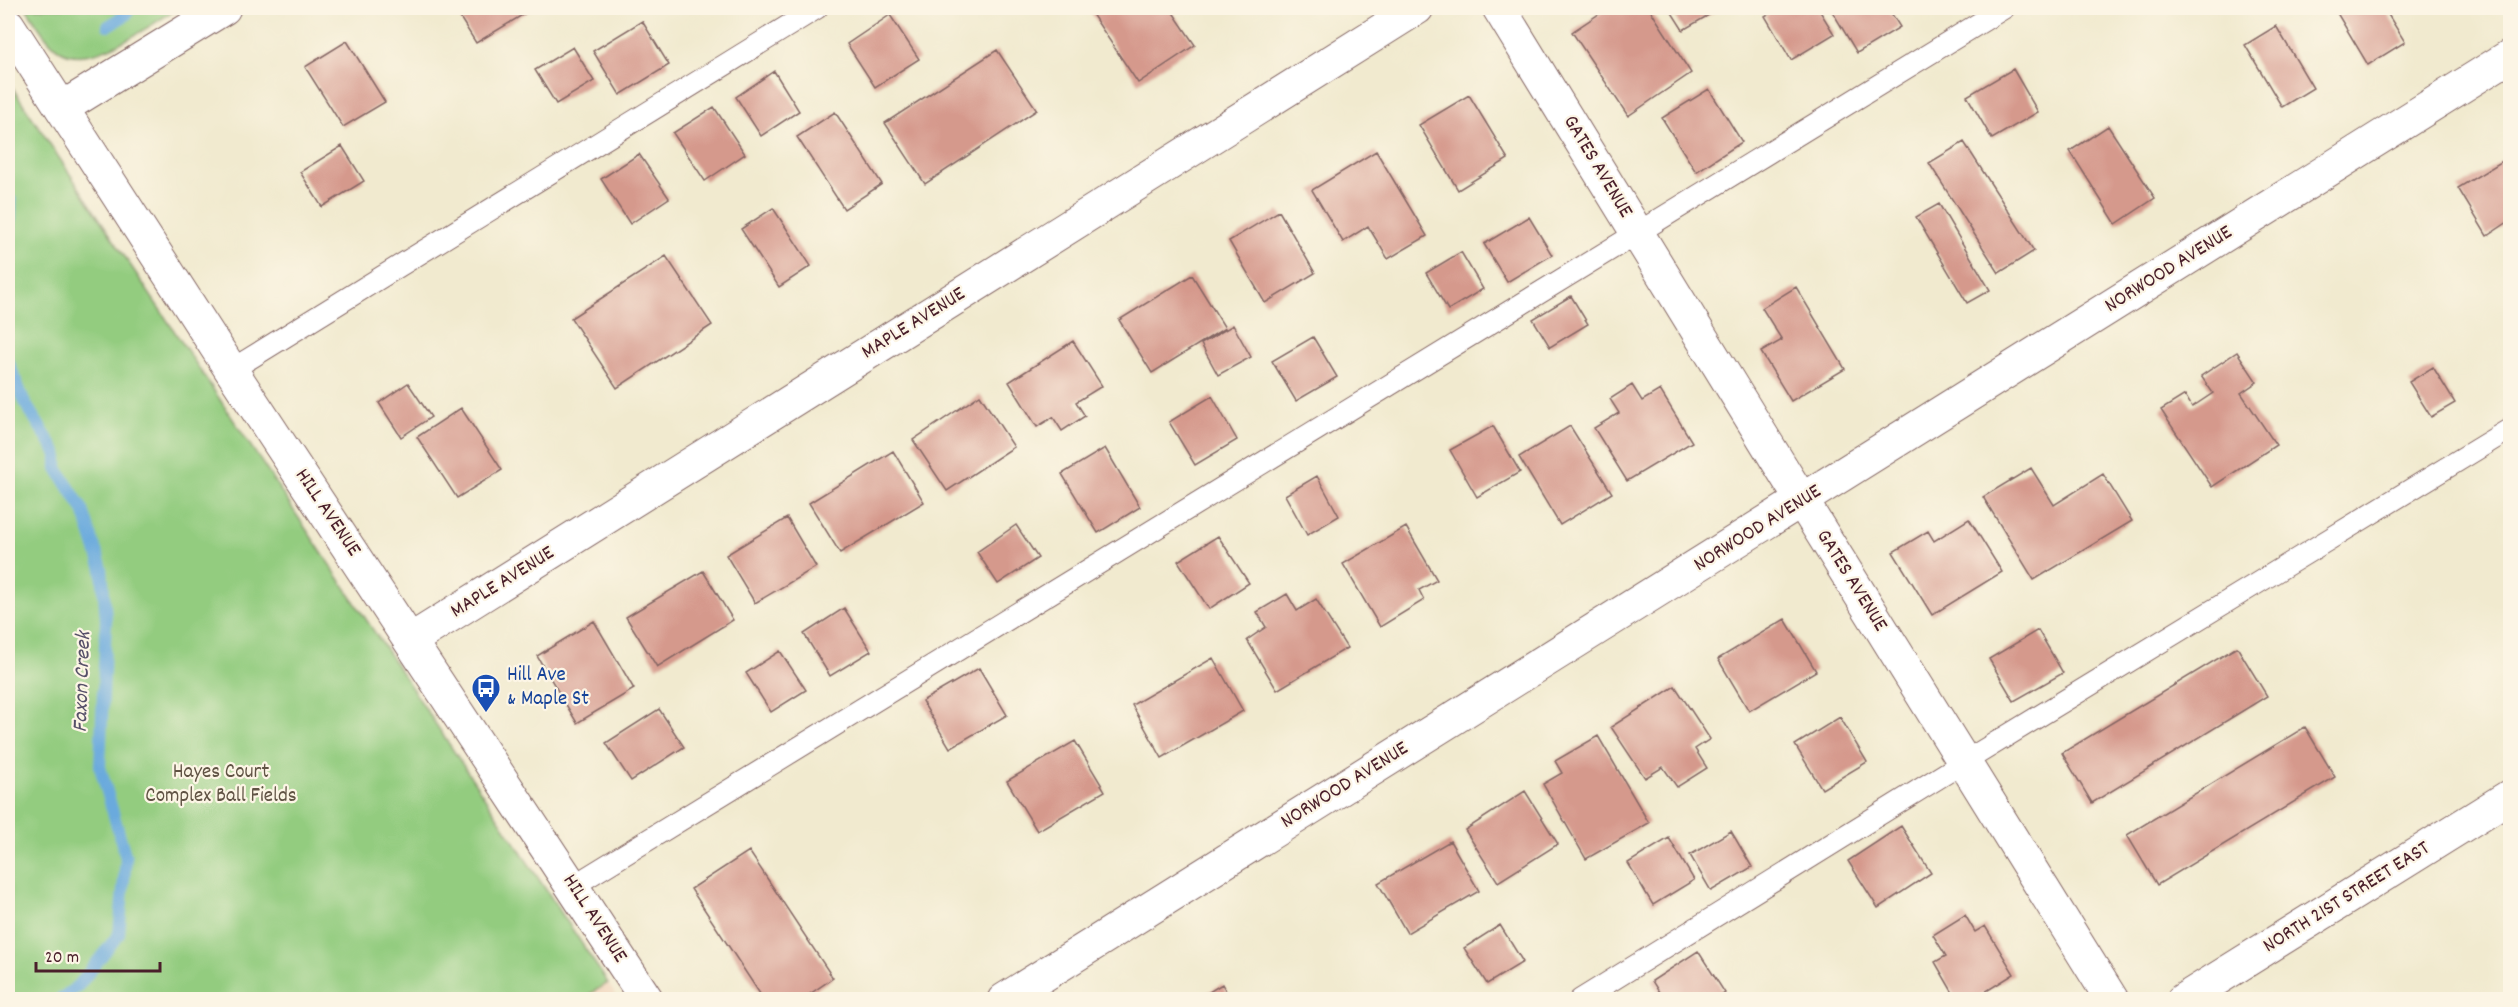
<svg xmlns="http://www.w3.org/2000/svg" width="2518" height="1007" font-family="Dekko,sans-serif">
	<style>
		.built { fill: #f0d5bc }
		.green { fill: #93cc7f; stroke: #6e7655; stroke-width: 1.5 }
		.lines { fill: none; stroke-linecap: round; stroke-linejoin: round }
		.stream { stroke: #6baadd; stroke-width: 12 }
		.building { fill: #d5998c }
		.lane-casing { stroke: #846664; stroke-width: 23 }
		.street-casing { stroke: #846664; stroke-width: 35 }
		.secondary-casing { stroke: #846664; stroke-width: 35 }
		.lane { stroke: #fff; stroke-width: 21 }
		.street { stroke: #fff; stroke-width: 33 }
		.secondary { stroke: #fff; stroke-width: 33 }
		.labels { text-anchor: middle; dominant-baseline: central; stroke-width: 4.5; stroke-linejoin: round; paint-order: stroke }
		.street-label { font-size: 21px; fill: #4a1f2b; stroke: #fcf5e5 }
		.transit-label { font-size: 21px; fill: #164399; stroke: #fcf5e5; text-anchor: start }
		.park-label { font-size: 21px; fill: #605344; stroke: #fcf5e5 }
		.water-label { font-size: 22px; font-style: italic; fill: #565069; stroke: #fcf5e5 }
	</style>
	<rect width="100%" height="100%" fill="#fcf5e5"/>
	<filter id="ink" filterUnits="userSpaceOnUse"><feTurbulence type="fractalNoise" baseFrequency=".0167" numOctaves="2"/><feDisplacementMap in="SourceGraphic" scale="12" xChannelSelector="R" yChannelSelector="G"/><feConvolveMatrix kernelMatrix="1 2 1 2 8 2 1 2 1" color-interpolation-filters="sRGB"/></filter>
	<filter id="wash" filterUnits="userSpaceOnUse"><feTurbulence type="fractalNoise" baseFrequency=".008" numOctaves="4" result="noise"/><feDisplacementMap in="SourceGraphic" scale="24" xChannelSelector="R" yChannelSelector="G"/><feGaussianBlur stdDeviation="1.35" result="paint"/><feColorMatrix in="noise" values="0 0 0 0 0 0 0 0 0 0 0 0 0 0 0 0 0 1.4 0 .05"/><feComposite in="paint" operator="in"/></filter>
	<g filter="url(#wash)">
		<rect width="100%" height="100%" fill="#f1eacf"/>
		<path class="built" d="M608 983 618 999 580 1000Z"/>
		<path class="green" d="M26 8H179C152 23 92 70 61 51 46 42 36 22 26 8Z
			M8 81 608 983 580 1000 8 999Z"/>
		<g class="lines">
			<path class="stream" d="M108 26 126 15 130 8
				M8 283 11 201
				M8 361 25 403 57 454V468L83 510 102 569 106 620 100 767 126 858 119 934 79 985 59 1000"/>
		</g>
		<g id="blocks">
			<path class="building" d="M454 8H534L476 43Z
				M1088 8H1170L1195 45 1138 83Z
				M1608 8H1649L1691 73 1628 116 1572 32Z
				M1669 8H1721L1683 30Z
				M1779 8H1818L1834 34 1791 60 1765 16Z
				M1837 8H1888L1900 27 1857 53 1832 11Z
				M2334 8H2384L2405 42 2368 65Z
				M890 15 919 59 875 87 847 44Z
				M642 21 669 65 620 95 593 51Z
				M2276 26 2313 88 2282 107 2245 45Z
				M347 41 385 102 343 127 305 67Z
				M573 47 594 81 556 104 535 70Z
				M997 50 1037 110 925 184 885 123Z
				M2013 69 2038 112 1992 139 1967 96Z
				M774 71 799 111 761 136 736 97Z
				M1709 89 1742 142 1696 172 1662 118Z
				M1469 95 1508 159 1458 190 1419 125Z
				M714 107 745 154 705 181 673 133Z
				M835 112 882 184 844 209 797 137Z
				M2108 126 2155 198 2116 224 2070 151Z
				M1964 142 2034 251 1999 273 1929 163Z
				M342 146 364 181 322 207 300 172Z
				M1376 151 1427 236 1388 259 1368 226 1343 242 1312 190Z
				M639 154 669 198 630 224 601 179Z
				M2509 157 2510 226 2508 222 2487 236 2458 188Z
				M1939 204 1990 290 1967 303 1916 217Z
				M773 208 811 266 779 287 741 229Z
				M1279 211 1315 273 1265 303 1229 241Z
				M1529 217 1552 255 1507 282 1484 244Z
				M1461 252 1483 289 1448 310 1426 273Z
				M666 256 712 325 617 388 571 318Z
				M1192 275 1225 328 1152 373 1119 320Z
				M1796 287 1845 369 1791 401 1761 352 1782 340 1762 308Z
				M1571 296 1588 324 1550 347 1533 319Z
				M1233 325 1251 357 1218 375 1201 344Z
				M1313 337 1337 377 1296 401 1272 361Z
				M1073 341 1102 386 1076 402 1085 416 1062 431 1053 417 1037 427 1009 382Z
				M2237 352 2257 382 2241 393 2276 445 2212 487 2161 410 2185 395 2192 407 2213 393 2201 376Z
				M2433 367 2455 403 2431 417 2409 382Z
				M408 383 431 417 401 437 379 403Z
				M1632 385 1642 401 1660 390 1692 442 1627 481 1594 428 1619 413 1610 399Z
				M980 395 1014 447 947 491 913 440Z
				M1212 396 1237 440 1195 465 1169 422Z
				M461 408 502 470 457 498 417 437Z
				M1493 426 1520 472 1477 497 1450 450Z
				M1570 426 1612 493 1560 525 1519 457Z
				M1105 448 1140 507 1098 533 1062 474Z
				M893 451 924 502 840 553 809 503Z
				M2031 468 2054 505 2103 474 2132 521 2034 580 1983 497Z
				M1317 476 1339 516 1307 535 1285 495Z
				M787 518 816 567 755 603 726 555Z
				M1969 519 2002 572 1932 615 1893 552 1928 531 1934 541Z
				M1016 525 1038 558 998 584 977 552Z
				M1406 527 1437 580 1419 590 1424 600 1380 627 1343 564Z
				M1218 536 1249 583 1209 609 1178 561Z
				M703 571 733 620 657 667 626 617Z
				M1287 594 1297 611 1316 599 1347 648 1277 690 1247 640 1266 627 1257 612Z
				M844 608 871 651 830 676 804 634Z
				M1785 619 1816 671 1749 711 1718 659Z
				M594 621 634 689 577 723 537 656Z
				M2038 630 2063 673 2014 701 1989 659Z
				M2237 647 2267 696 2092 803 2062 753Z
				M780 651 806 690 771 712 746 673Z
				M1213 658 1243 711 1162 758 1132 705Z
				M979 668 1007 715 950 748 922 701Z
				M1675 686 1710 739 1695 749 1707 768 1677 787 1663 767 1645 778 1611 727Z
				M659 709 684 747 631 781 606 743Z
				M1840 717 1867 762 1822 789 1795 745Z
				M2305 727 2335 777 2157 885 2127 835Z
				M1598 736 1649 823 1586 859 1543 784 1562 773 1555 761Z
				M1075 741 1105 791 1037 831 1007 781Z
				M1525 791 1558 844 1498 882 1465 830Z
				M1901 826 1931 873 1878 908 1848 861Z
				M1731 831 1752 867 1711 891 1690 855Z
				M1669 838 1694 880 1653 905 1628 863Z
				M1450 841 1479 891 1407 933 1378 883Z
				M749 851 833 978 801 1000H764L691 889Z
				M1965 915 1975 932 1985 926 2014 974 1972 1000H1957L1935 962 1946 956 1933 935Z
				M1500 925 1523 962 1487 984 1464 948Z
				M1698 951 1725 993 1715 1000H1664L1652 981Z
				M1222 984 1231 1000H1196Z"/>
		</g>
	</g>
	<g filter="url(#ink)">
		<use href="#blocks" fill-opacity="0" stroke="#846664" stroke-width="1.5"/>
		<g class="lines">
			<g class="lane-casing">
				<path id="lane" d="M231 370 817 8
					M573 886 2004 8
					M1580 1000 1964 762 2510 429"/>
			</g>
			<g class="street-casing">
				<path id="street" d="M1499 8 1802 501 2112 1000
					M62 108 224 8
					M411 640 1417 8
					M1004 1000 2510 56"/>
			</g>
			<g class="secondary-casing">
				<path id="secondary" d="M8 25 231 370 647 1000
					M2183 1000 2510 796"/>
			</g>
			<use href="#lane" class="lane"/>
			<use href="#street" class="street"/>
			<use href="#secondary" class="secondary"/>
		</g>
	</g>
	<defs>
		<g id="bus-pin" transform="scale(1.5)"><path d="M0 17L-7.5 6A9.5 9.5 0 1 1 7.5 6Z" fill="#1a4fb4" stroke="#fcf5e5"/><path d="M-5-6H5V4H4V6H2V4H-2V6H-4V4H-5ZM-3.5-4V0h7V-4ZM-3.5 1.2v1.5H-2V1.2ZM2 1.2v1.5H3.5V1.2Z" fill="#fff"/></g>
	</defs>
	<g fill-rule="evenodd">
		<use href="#bus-pin" x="486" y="688"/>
	</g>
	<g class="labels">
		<g class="street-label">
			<text transform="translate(1597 167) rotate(59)">GATES AVENUE</text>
			<text transform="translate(2169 270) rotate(-32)">NORWOOD AVENUE</text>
			<text transform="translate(914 324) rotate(-32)">MAPLE AVENUE</text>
			<text transform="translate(327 513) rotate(56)">HILL AVENUE</text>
			<text transform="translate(1758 529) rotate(-32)">NORWOOD AVENUE</text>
			<text transform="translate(1851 581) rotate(58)">GATES AVENUE</text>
			<text transform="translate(503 583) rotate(-32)">MAPLE AVENUE</text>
			<text transform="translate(1345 786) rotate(-32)">NORWOOD AVENUE</text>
			<text transform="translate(2347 898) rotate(-32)">NORTH 21ST STREET EAST</text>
			<text transform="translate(594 919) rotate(57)">HILL AVENUE</text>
		</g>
		<g class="transit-label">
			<text x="507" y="676">Hill Ave<tspan x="507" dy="24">&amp; Maple St</tspan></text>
		</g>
		<g class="park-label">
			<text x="221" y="773">Hayes Court<tspan x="221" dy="24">Complex Ball Fields</tspan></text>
		</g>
		<g class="water-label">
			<text transform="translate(83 682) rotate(-88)">Faxon Creek</text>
		</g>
	</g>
	<rect width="2518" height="1007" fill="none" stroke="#fcf5e5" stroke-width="30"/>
	<path d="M36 962v9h124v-9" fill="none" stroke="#4a1f2b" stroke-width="3"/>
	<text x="45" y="962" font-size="18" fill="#4a1f2b" stroke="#fcf5e5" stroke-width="4.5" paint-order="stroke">20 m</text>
</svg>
